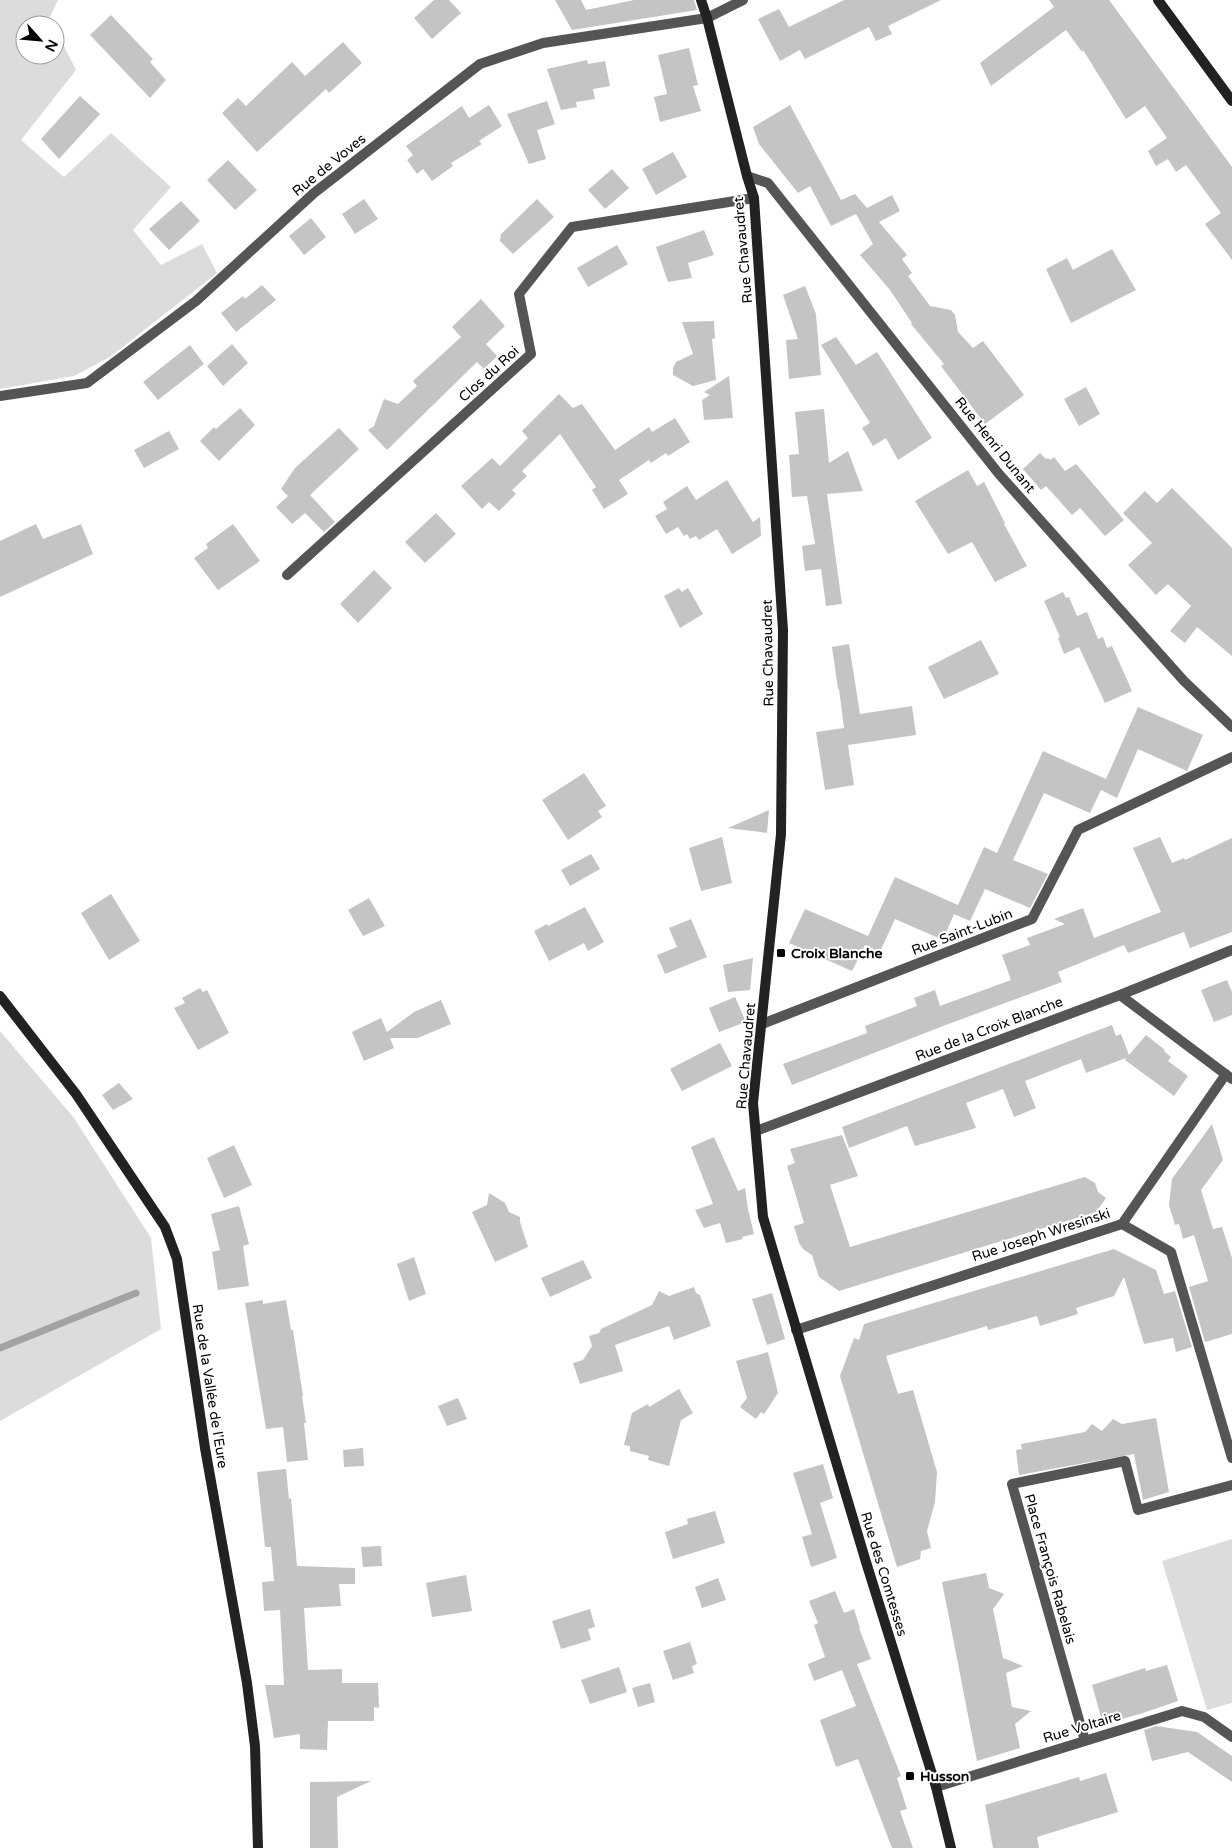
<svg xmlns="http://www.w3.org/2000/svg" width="1232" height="1848" font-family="'Varela Round',sans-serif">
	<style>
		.green { fill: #dcdcdc }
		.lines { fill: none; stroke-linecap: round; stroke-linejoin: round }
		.stream { stroke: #a3a3a3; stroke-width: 7 }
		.building { fill: #c4c4c4 }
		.street { stroke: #555; stroke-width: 10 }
		.secondary { stroke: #222; stroke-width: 10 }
		.poi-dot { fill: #000; stroke: #fff; stroke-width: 2 }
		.labels { text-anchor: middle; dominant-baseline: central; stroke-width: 4; stroke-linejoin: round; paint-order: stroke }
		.street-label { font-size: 14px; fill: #000; stroke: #fff }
		.poi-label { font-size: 14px; font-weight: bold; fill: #000; stroke: #fff; text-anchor: start }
	</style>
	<rect width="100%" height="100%" fill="#fff"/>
	<path class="green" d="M0 0H58L50 17 53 25H25V55H55V28L76 70 21 140 64 177 111 133 171 187 133 230 161 265 202 244 217 273 110 357 74 376 0 389Z
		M0 1031 74 1118 151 1238 161 1329 0 1421Z
		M1232 1539V1703L1207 1710 1162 1561Z"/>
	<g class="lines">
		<path class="stream" d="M0 1348 136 1293"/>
	</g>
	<path class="building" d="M434 0H449L461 13 432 39 414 18Z
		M555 0H581L586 10 634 0H694L697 10 572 30Z
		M844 0H941L888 26 892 34 876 41 869 27 805 59 800 50 780 61 758 19 779 9 789 27Z
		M1049 0H1109L1232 167V260L1205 224 1221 213 1186 165 1176 172 1168 159 1156 166 1148 151 1167 138 1145 106 1126 119 1083 50 1082 52 1066 30 991 86 980 63 1054 7Z
		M111 15 153 59 150 62 166 80 150 98 90 35Z
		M343 42 362 63 329 93 326 89 257 152 222 113 238 98 246 106 292 62 305 76Z
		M689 48 698 85 693 86 701 111 660 122 654 97 667 94 658 55Z
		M587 60 588 64 605 61 610 86 593 89 595 99 576 102 577 107 561 110 547 69Z
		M80 96 100 114 59 159 41 139Z
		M547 101 555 124 537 130 546 159 529 164 507 114Z
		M489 105 502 126 479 141 482 144 451 163 453 166 432 181 423 169 417 174 407 160 413 155 406 146 462 106 469 118Z
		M790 105 841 200 855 194 867 208 892 195 900 211 879 222 907 255 902 259 912 273 908 276 930 306 951 310 955 315 958 332 973 348 983 341 1024 395 985 424 941 366 944 364 911 324 912 323 890 290 860 255 873 244 856 214 831 226 810 186 798 193 759 144 753 127Z
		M673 152 687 177 656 195 642 169Z
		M228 160 257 190 235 210 207 180Z
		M612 169 629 188 605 209 588 190Z
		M364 199 378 219 355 234 342 214Z
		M537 199 554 217 513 254 500 241 501 234Z
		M181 201 200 221 169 250 149 229Z
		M311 218 326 237 304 255 289 236Z
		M704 230 714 255 688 263 692 278 668 282 656 247Z
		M617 245 628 264 588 287 577 268Z
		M1112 249 1136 290 1071 323 1046 269 1067 258 1073 270Z
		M262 285 276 300 236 332 221 313 243 296 245 299Z
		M805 286 816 314 821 375 789 379 786 340 798 339 783 295Z
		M481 299 505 326 486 344 497 356 484 369 477 362 387 450 368 430 374 426 384 399 398 404 417 386 413 381 461 337 452 327Z
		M714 321 715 338 712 339 716 380 693 386 673 375V368L676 362 693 354 682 322Z
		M836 337 856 365 877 352 932 438 898 460 886 438 873 446 862 428 870 423 821 345Z
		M232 344 248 363 223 386 207 366Z
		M190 345 204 364 158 400 143 382Z
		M729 376 733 418 704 420 702 400 710 395 704 392Z
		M1086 387 1100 414 1079 426 1064 399Z
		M559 394 573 408 582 404 615 450 649 427 652 432 675 418 690 442 668 456 666 453 651 463 649 460 619 480 628 494 604 509 592 490 596 487 560 434 522 471 527 476 512 490 516 494 499 511 489 502 482 509 461 486 492 458 500 466 528 438 522 431Z
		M240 408 255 425 219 461 200 441 214 427 216 429Z
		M824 409 829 463 848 451 863 491 827 494 842 604 826 606 821 569 805 571 802 546 815 544 807 496 792 497 789 455 799 454 795 412Z
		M339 428 359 449 310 495 335 522 324 532 305 513 292 524 276 507 288 496 281 489 295 468Z
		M169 431 179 449 144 468 134 450Z
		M1040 453 1046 459 1048 458 1050 460 1054 457 1065 471 1076 464 1124 520 1105 536 1080 508 1072 515 1046 486 1041 490 1023 469Z
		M968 470 977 486 984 482 1005 523 1004 524 1027 566 995 582 972 542 948 554 915 501Z
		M727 480 753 522 760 517 761 536 732 554 717 529 699 540 696 536 690 539 687 534 684 536 678 527 666 534 655 516 667 509 663 502 687 486 696 500Z
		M1172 488 1232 548V656L1197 627 1185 643 1170 631 1191 606 1168 584 1156 595 1128 565 1152 543 1123 513 1145 491 1157 503Z
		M436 513 456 534 425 563 405 542Z
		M36 524 43 539 81 524 93 554 0 597V541Z
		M233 524 260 561 218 590 194 558 208 548 206 544Z
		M374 570 392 588 358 623 340 604Z
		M679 588 682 592 688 588 703 614 680 628 664 596Z
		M1063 592 1066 598 1069 597 1077 616 1087 612 1098 639 1103 637 1107 648 1112 646 1132 691 1105 703 1079 647 1064 654 1058 638 1060 637 1044 601Z
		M981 640 999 674 944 699 928 667Z
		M849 644 860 714 912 706 916 735 848 745 854 785 825 790 816 732 844 728 839 689H838L832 647Z
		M1138 707 1203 735 1187 771 1138 749 1117 798 1101 790 1090 813 1044 793 1013 860 1048 874 1030 908 985 889 970 921 954 914 943 940 895 919 880 952 865 945 852 971 789 943 805 909 868 936 895 877 958 905 984 847 997 853 1043 751 1106 779Z
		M584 773 606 806 598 811 602 817 568 840 542 800Z
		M769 810 767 833 728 828Z
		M722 837 732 883 701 891 689 848Z
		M1160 837 1172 863 1184 858 1185 860 1232 838V932L1190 948 1184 932 1128 953 1124 945 1058 972 1062 982 943 1026 792 1085 783 1064 867 1033 865 1026 917 1006 914 998 935 990 940 1006 1011 980 1002 955 1030 945 1027 938 1065 924 1054 919 1083 908 1094 938 1161 912 1133 848Z
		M591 854 600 869 570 886 561 870Z
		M111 894 140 941 109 960 81 913Z
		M369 898 385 926 363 936 348 910Z
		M585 907 604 942 588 951 584 943 549 961 534 931 547 924 548 926Z
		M691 919 707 957 665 974 657 955 677 947 669 928Z
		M753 958 750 990 728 992 723 965Z
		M1227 980 1232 992V1015L1214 1022 1201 990Z
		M200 988 203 992 207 990 229 1033 198 1050 174 1008 185 1003 182 998Z
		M735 997 746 1022 719 1032 709 1008Z
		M441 1000 451 1024 418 1038H390L394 1048 364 1061 352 1032 381 1018 387 1032 414 1012Z
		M1112 1025 1116 1036 1121 1034 1129 1055 1146 1035 1165 1050 1164 1051 1171 1057 1168 1061 1188 1076 1174 1096 1125 1060 1126 1058 1086 1073 1081 1059 1025 1081 1036 1108 1014 1117 1003 1089 966 1103 976 1128 915 1146 907 1126 849 1148 842 1127Z
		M720 1043 732 1066 682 1091 670 1069Z
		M119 1083 133 1099 113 1110 102 1095Z
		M1212 1124 1223 1160 1201 1190 1213 1229 1222 1227 1232 1258V1334L1205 1342 1189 1287 1208 1281 1194 1235 1183 1239 1179 1224 1175 1225 1169 1205 1172 1179Z
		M842 1135 858 1176 830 1185 850 1247 1085 1177 1095 1183 1098 1192 1106 1198 1096 1212 839 1291 819 1277 812 1255 803 1249 799 1243 794 1226 804 1223 787 1166 795 1163 790 1149Z
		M714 1137 738 1191 745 1188 748 1209 754 1234 742 1237 743 1239 726 1243 720 1223 704 1228 695 1210 713 1204 691 1147Z
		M234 1145 252 1185 224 1198 207 1158Z
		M489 1193 505 1203 509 1212 520 1217V1222L528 1247 495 1262 472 1212 487 1205Z
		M239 1206 249 1244 243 1246 249 1286 218 1290 212 1252 220 1250 211 1214Z
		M1114 1249 1156 1270 1164 1294 1175 1291 1192 1347 1176 1352 1173 1338 1144 1344 1124 1277 1114 1296 1076 1308 1078 1314 1040 1326 1037 1316 988 1330 987 1326 886 1356 898 1394 913 1390 937 1472 935 1502 927 1531 931 1548 921 1551 920 1559 897 1567 840 1376 854 1338 859 1340 864 1324Z
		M414 1257 426 1294 409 1301 397 1264Z
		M583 1260 592 1278 550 1297 541 1278Z
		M694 1287 696 1293 700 1295 711 1326 674 1340 669 1326 615 1345 623 1371 580 1384 573 1363 583 1360 592 1346 589 1336 599 1333 601 1329 652 1305 659 1291 669 1296Z
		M772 1293 785 1339 767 1345 752 1299Z
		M263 1300V1304L286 1300 291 1330H293L303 1396H302L306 1423H304L308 1460 287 1462 283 1427 266 1429 245 1303Z
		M768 1352 778 1393 764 1414 761 1412 756 1419 740 1407 747 1398 736 1361Z
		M679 1389 693 1413 681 1420 669 1466 648 1460 649 1456 630 1451V1446L624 1445 632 1413 648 1404 649 1407Z
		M458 1398 467 1419 447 1426 438 1406Z
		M1156 1418 1169 1492 1143 1500 1134 1454 1019 1475 1016 1450 1022 1449 1021 1444 1085 1432 1092 1424 1102 1431 1113 1419 1122 1424Z
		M363 1448 364 1466 344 1467 343 1450Z
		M823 1464 833 1498 820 1503 837 1558 811 1567 802 1537 812 1534 793 1473Z
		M286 1469 289 1499 291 1498 297 1566 355 1568V1584H339L341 1606 304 1608 308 1670 342 1669V1683H378L379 1708 374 1707V1721H328L327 1750 300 1749V1734L274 1738 265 1685H284L280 1610 264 1611 262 1582 274 1581 271 1547H265L257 1472Z
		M715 1511 725 1543 673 1559 665 1532 688 1524 687 1519Z
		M381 1546 382 1566 363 1567 361 1547Z
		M986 1573 989 1588 1004 1594 993 1609 1003 1658 1023 1666 1006 1673 1012 1707 1031 1711 1015 1724 1020 1748 977 1761 942 1582Z
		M466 1575 472 1611 432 1617 426 1583Z
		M718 1578 726 1600 702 1608 695 1587Z
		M835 1591 844 1613 854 1609 860 1628H859L871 1659 857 1664 901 1776 897 1778 907 1809 900 1811 913 1848H892L858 1759 836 1767 820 1720 856 1706 842 1670 814 1681 808 1664 825 1657 814 1625 818 1623 809 1601Z
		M590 1609 595 1627 588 1629 591 1640 561 1649 552 1621Z
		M690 1642 697 1664 692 1666 694 1673 673 1680 663 1651Z
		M1167 1665 1178 1701 1140 1714 1103 1724 1092 1685 1145 1668 1146 1671Z
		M619 1667 627 1692 590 1704 581 1680Z
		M650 1683 655 1702 638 1707 632 1688Z
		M1156 1726 1197 1732 1232 1756V1782L1188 1752 1152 1761 1144 1730Z
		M1106 1773 1118 1812 1037 1837 1039 1848H993L985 1805 1079 1777 1080 1781Z
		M371 1781 337 1797 338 1848H310V1782Z"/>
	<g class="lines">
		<path class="street" d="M747 176 768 183 999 474 1184 681 1232 727
			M0 396 87 383 196 301 314 193 480 64 543 43 707 18 743 0
			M287 575 531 354 519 294 572 227 754 198
			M1120 995 1232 1079
			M762 1024 1032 919 1078 830 1232 757
			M756 1131 1120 995 1232 950
			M1122 1224 1171 1252 1232 1458
			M796 1330 1122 1224 1226 1074
			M1085 1741 1012 1484 1125 1461 1138 1510 1232 1485
			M936 1787 1182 1711 1204 1717 1232 1737"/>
		<path class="secondary" d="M701 0 707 18 747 176 754 198 783 630 781 834 753 1103 763 1217 866 1562 936 1787 951 1848
			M1158 0 1232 101
			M0 996 76 1094 165 1227 177 1259 205 1448 247 1683 255 1746 258 1848"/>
	</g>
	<g class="poi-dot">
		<rect x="776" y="948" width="10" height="10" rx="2.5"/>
		<rect x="905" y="1771" width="10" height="10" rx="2.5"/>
	</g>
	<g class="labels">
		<g class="street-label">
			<text transform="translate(329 165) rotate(-39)">Rue de Voves</text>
			<text transform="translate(743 250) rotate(-95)">Rue Chavaudret</text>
			<text transform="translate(489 374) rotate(-42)">Clos du Roi</text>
			<text transform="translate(995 445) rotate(51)">Rue Henri Dunant</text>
			<text transform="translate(768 653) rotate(-91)">Rue Chavaudret</text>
			<text transform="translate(962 932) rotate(-21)">Rue Saint-Lubin</text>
			<text transform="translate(989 1029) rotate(-21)">Rue de la Croix Blanche</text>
			<text transform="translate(746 1056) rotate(-85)">Rue Chavaudret</text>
			<text transform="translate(1041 1235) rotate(-18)">Rue Joseph Wresinski</text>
			<text transform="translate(210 1386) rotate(81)">Rue de la Vallée de l'Eure</text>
			<text transform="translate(1050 1569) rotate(74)">Place François Rabelais</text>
			<text transform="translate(884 1574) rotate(73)">Rue des Comtesses</text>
			<text transform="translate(1082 1727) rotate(-17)">Rue Voltaire</text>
		</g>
		<g class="poi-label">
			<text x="791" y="953">Croix Blanche</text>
			<text x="920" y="1776">Husson</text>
		</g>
	</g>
	<g transform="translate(40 40) rotate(117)"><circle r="24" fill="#ffffff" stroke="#999999"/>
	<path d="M0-4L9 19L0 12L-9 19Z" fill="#000000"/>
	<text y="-8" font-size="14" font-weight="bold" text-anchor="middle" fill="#000000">N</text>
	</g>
</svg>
